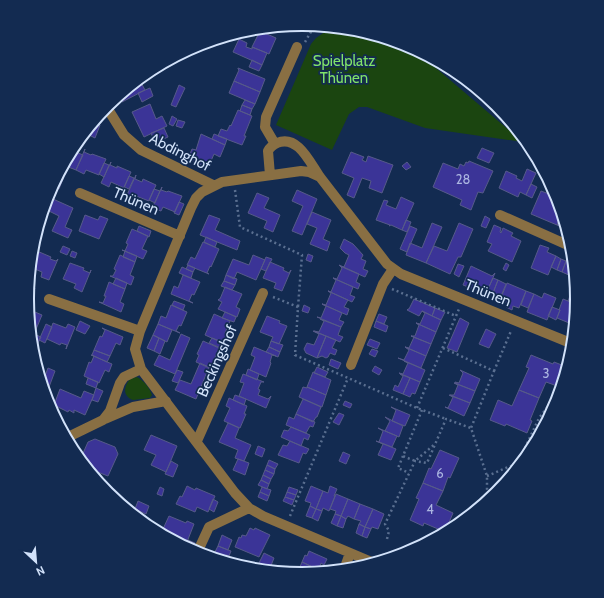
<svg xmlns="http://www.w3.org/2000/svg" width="604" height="598" font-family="Cabin,sans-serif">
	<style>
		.green { fill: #1b4510 }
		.building { fill: #3b3497; stroke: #565a89 }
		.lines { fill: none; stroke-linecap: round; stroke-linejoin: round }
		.path { stroke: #5a6f90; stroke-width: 2.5; stroke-dasharray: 2 3; stroke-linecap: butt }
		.minor { stroke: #896f43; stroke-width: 10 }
		.labels { text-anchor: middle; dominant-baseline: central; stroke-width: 3.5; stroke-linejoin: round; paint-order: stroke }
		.number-label { font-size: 13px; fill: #acb6e1 }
		.park-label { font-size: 15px; fill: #81e369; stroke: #132b51 }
		.street-label { font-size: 15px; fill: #d2e2fa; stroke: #132b51 }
		.rim { fill: none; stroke: #d2e2fa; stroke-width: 2 }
	</style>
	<rect width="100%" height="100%" fill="#132b51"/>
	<path class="green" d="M332 27 356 29 410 46 523 142 425 128 367 107H359L349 114 332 150 276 125 311 44 316 38Z
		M137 377C144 381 149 387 152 395L150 398 133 400C122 396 124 386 130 379Z"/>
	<path class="building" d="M297 24 295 29 286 26Z
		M260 31 276 38 269 54 252 47Z
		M239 39 247 43 246 47 252 49V47L267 53 262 65 233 52Z
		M252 60 262 65 259 71 249 67Z
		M238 68 265 79 260 92 234 81 239 70 238 69Z
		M139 79 145 90 122 102 119 95Z
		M234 81 260 92 255 104 229 93Z
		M179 85 185 88 176 107 171 105Z
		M150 88 153 96 142 102 138 93Z
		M245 100 255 104 252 109 242 105Z
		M150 104 156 119 162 116 167 126 144 137 132 112Z
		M242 105 252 109 250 115 240 111Z
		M238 110 252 116 244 136H246L242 145 218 136 221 129 227 131 230 125 231 126Z
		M172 116 177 119 173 126 169 124Z
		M178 120 185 122 182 128 176 126Z
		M93 122 100 125 95 138 87 134Z
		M164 128 168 137 155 143 151 133Z
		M201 134 225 145 220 157 214 154 208 168 188 159 192 149 196 150Z
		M214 134 227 139 225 145 212 139Z
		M482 148 494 153 489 163 477 158Z
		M85 149 84 152 91 155 92 154 106 159 99 175 86 170 84 174 76 170Z
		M71 150 83 155 76 170 63 165Z
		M351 152 364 157 362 160 366 162 368 156 393 165 382 193 369 188 371 181 362 178 354 198 347 195 354 178 342 173Z
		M469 161 493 171 483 193 478 192 471 210 460 205 462 200 433 187 443 163 458 169 460 164 464 166 466 162 468 163Z
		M111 162 110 165 117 168V166L131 172 124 188 111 182 109 187 101 183Z
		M407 162 411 167 406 170 402 166Z
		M104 163 109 165 104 177 99 174Z
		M527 169 536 173 526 195 520 192 518 197 499 188 506 171 517 176 516 178 522 181Z
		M136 175 135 179 142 182 143 179 156 185 149 201 136 196 135 200 126 197Z
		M129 176 134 178 129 189 124 187Z
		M57 177 63 179 61 184 54 182Z
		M54 182 61 184 59 189 52 186Z
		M531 184 537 187 532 198 526 195Z
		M162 187 161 190 167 192 168 191 182 196 175 212 163 207 161 211 152 208Z
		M154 189 160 191 155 203 149 200Z
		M297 190 317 199 302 235 292 231 303 206 292 201Z
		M541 191 557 197 562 213 557 225 531 214Z
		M257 193 269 198 264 208 280 215 273 232 264 228 267 221 248 213Z
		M401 197 414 203 402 230 391 225 389 226 390 225 376 220 384 200 388 201 386 205 396 209Z
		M53 199 73 208 65 227 72 230 68 238 52 231 59 216 49 211Z
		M179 202 184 204 179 215 174 213Z
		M312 212 331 220 323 239 330 242 327 251 310 244 317 228 307 224Z
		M562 213 565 225 564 228 557 225Z
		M85 215 98 220 100 216 108 219 99 239 79 231Z
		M209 215 220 219 215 230 240 241 237 250 200 235Z
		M485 216 490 219 486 228 481 226Z
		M406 220 411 222 407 232 402 230Z
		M432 223 442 227 426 263 406 255 410 243 422 248Z
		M459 223 473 229 461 257H458L450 274 426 263 434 246 447 251Z
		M494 225 501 228 500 232 501 233 503 228 513 233 511 236 521 241 512 262 488 251 492 244 487 242Z
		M139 226 151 231 149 237 137 231Z
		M410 226 417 229 407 252 400 249Z
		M132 229 148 236 142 249 147 251 143 259 122 250 125 251 128 244 126 243Z
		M206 237 217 242 215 247 204 242Z
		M344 239 353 244 363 255 361 259 366 261 363 269 368 271 365 277 340 266 344 267 349 255 345 253 340 248Z
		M203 242 219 249 211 267 210 266 207 273 209 274 187 265 191 257 195 259Z
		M540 245 549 248 547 252 556 256 548 275 531 268Z
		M63 246 70 249 67 255 60 252Z
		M37 251 51 257 50 259 56 261 58 259 49 280 41 277 42 272 30 267Z
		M72 251 77 253 75 258 70 256Z
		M125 251 137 256 135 262 123 257Z
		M308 254 313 256 311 262 306 260Z
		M120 255 135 262 130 275 134 277 131 285 110 276H113L116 270 114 269Z
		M253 255 265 260 256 280 237 272 234 279 226 275 233 259 249 265Z
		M556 256 561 259 557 270 551 267Z
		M568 256 573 258 575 274 572 273 571 276 562 272Z
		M266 257 272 259 266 271 261 269Z
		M561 259 566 261 562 272 557 270Z
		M270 262 284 268 283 270 289 273 291 270 282 291 274 288 276 283 263 278Z
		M70 263 84 268 83 270 90 273 91 270 82 292 74 288 76 284 63 279Z
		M506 263 509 265 506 271 503 269Z
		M458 264 464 266 459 277 454 274Z
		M188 265 195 268 193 272 186 269Z
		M339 265 359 274 356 282 360 284 358 289 333 278 337 279 342 268Z
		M471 266 492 276 495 273 486 294 463 285Z
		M182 267 193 272 191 278 179 273Z
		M183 275 200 282 194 295 192 294 189 301 193 303 171 294 174 286 178 288Z
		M226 275 237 279 235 285 224 281Z
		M116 278 127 283 125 289 113 284Z
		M333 278 353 287 350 295 355 297 352 302 328 291 331 292 336 280Z
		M493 278 498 280 493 293 487 291Z
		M498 280 506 284 501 296 493 293Z
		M224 281 235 285 232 290 221 286Z
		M109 282 125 289 120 302 124 304 121 312 99 302 103 303 106 296H104Z
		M507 283 526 291 519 308 513 306 512 310 506 307 508 303 500 300Z
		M28 285 35 288 33 293 28 291Z
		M225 287 242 294 236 307 240 309 237 317 218 309 222 302 218 300 219 299H220Z
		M574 287 576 288 577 296 571 293Z
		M328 291 348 300 344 307 349 309 347 315 322 304 326 305 331 293Z
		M526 291 534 294 528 308 521 305Z
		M544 293 556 298 547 320 527 312 534 294 542 298Z
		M571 293 577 296 576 304 568 301Z
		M414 299 435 308 432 316 422 311 419 316 407 310 408 309H409Z
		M563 299 576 304 574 325 557 318 560 310H559Z
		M174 301 185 305 183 310 172 305Z
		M322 304 342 313 339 320 344 322 341 327 317 317 321 318 326 306Z
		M171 305 187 312 181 326 179 325 176 331 180 333 158 324 161 316 166 318Z
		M304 305 310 308 308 313 302 311Z
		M552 307 560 310 556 320 548 316Z
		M435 308 445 312 441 320 432 316Z
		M28 309 42 315 34 334 41 337 37 345 31 343Z
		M422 311 441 320 436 332 416 323 420 324 425 313Z
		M225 312 236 317 234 322 222 318Z
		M214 314 230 321 225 333 229 335 225 344 205 335Z
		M379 314 387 317 384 324 376 321Z
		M267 316 280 321 279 323 287 326 279 344 271 341 273 337 260 332Z
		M460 318 469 323 457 352 447 348Z
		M320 319 341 327 338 335 343 337 340 342 314 331 319 332 324 321Z
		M80 321 90 326 85 334 76 330Z
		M376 321 388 326 386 332 374 327Z
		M53 323 66 328 68 324 75 327 66 349 67 345 61 343 60 345 47 339Z
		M416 323 436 332 431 344 411 336H415L419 325Z
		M46 324 52 327 45 343 39 340Z
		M158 324 172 330 167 342 153 335Z
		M102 328 123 337 120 345 116 343 110 356 94 350 100 336 102 337 105 330Z
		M486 329 496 334 489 348 479 344Z
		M313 331 326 336 317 358 306 353 304 349 307 343 314 345 319 334Z
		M181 334 190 338 175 374 154 365 159 355 170 360Z
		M153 335 159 338 154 351 147 348Z
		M326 336 336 340 332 348 337 350 335 355 330 353 328 357 326 358 322 356 317 358Z
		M411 336 431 344 426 356 405 347 409 348 414 337Z
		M159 338 165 341 160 354 154 351Z
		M212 338 225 343 223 349 209 343Z
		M370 339 380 343 377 349 367 345Z
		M203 341 219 348 214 360 218 362 214 370 196 362 199 355 197 354Z
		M271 341 283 345 280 352 269 347Z
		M254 347 276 356 272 355 270 362 271 363 266 377 250 370 255 357 251 355Z
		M269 347 280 352 278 357 266 352Z
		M405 347 426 356 421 368 398 358 404 360 409 350Z
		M372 349 378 351 375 357 369 354Z
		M94 350 110 356 107 362 92 355Z
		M91 355 112 364 109 372 105 370 99 383 84 376 89 362 91 363 94 356Z
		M531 355 553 364 554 362 567 367 560 387 546 382 539 398 519 390 529 368 526 367Z
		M331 359 341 363 338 369 329 365Z
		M404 361 425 370 420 382 399 373 403 374 408 363Z
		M200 363 209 367 196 399 175 390 180 380 191 384Z
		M375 366 382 370 379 375 372 371Z
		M317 367 328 372 325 377 314 373Z
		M48 368 55 371 49 387 42 384Z
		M248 369 259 374 257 380 246 375Z
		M177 370 183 372 178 383 172 381Z
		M460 370 480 379 475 391 455 383V382L459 383 463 373Z
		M38 372 46 375 42 385Z
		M313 372 331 380 326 395 307 387Z
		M243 374 264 382H261L258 389 260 390 258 395 268 399 271 396 266 408 239 396 244 383 240 382Z
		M400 374 410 378 403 394 393 390 395 385 398 387 403 376Z
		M88 378 98 382 96 388 86 384Z
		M410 378 420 382 415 394 412 393 410 397 403 394Z
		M454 383 475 391 470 403 450 395H454L458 385Z
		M303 387 307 388V387L326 395 322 407 299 397Z
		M96 388 103 391 98 402 92 400Z
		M60 389 81 398 84 391 94 395 85 415 74 410V413L69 410 68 412 54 405Z
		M519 390 539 398 530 420 532 421 527 433 506 424 505 426 490 420 498 400 512 406Z
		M235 395 246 399 244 405 233 400Z
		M449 395 470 403 464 416 445 407 448 408 453 397Z
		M229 398 247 406 244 414H246L240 428 224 421 230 408 226 406Z
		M303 399 321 407 317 417H316L313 422 296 414Z
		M345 401 352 404 350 408 343 405Z
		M391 407 410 415 405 426 392 421 396 410Z
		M339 413 344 415 339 425 333 422Z
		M296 414 315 422 313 427 310 426 306 433 286 425 289 417 294 419Z
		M385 417 403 426 399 437 385 431 390 421Z
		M228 423 239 428 235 438 251 445 244 461 235 458 238 450 219 442Z
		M291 427 310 435 308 440 304 438 301 446 281 437 284 430 288 431Z
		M378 428 397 436 392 447 379 442 383 431Z
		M151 435 177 446 166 472 151 465 156 455 144 450Z
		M95 439 115 447 118 454 108 476 87 468 80 460 88 442Z
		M290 441 309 449 306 454 303 453 299 463 278 455 283 445 287 446Z
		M376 441 396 449 391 460 378 455 383 444Z
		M258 446 265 449 262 457 255 454Z
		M440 450 459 458 450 478 448 477 443 491 423 483 429 468 431 469Z
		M343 452 350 455 346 464 339 461Z
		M238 459 249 463 245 475 233 470Z
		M269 460 278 464 275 469 267 465Z
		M171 461 178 465 173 477 165 474Z
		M267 465 275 469 274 474 265 470Z
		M265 470 274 474 271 479 263 475Z
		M263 475 271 479 269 484 261 480Z
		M261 480 269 484 267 489 258 485Z
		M423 483 443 491 436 505 453 513 445 532 424 523 423 526 410 520 419 499 416 498Z
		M187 486 195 490 196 488 215 496 208 512 197 507 195 512 176 504 180 496 182 497Z
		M311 486 323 491 316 509 310 506 311 503 305 501Z
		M330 486 337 489 334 496H335L329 511 323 508 322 511 316 509 323 491 328 493Z
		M160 487 164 489 162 496 157 494Z
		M262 487 271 490 269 496 260 492Z
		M289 487 298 490 296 495 287 492Z
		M260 492 269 496 267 501 258 497Z
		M287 492 296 495 294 500 285 497Z
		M336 494 348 499 341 516 335 514 336 511 330 509Z
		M285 497 294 500 292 505 283 501Z
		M213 499 218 502 214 512 209 509Z
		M348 499 360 504 354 519 348 516 346 519 341 516Z
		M138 501 149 506 146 514 135 509Z
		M360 504 373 509 365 527 359 524 361 521 354 519Z
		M310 506 316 509 312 518 306 516Z
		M316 509 322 511 318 521 312 518Z
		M373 509 384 514 378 529 372 527 371 529 365 527Z
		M335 514 341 516 337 526 331 523Z
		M169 516 186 523 187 521 194 524 185 547 156 531 158 527 163 529Z
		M341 516 346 519 343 528 337 526Z
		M449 522 457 526 445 533V532Z
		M359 524 365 527 362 536 356 533Z
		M365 527 371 529 367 538 362 536Z
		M250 528 254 530 255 528 270 535 259 557 235 547 239 537 241 538 242 535 246 536Z
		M222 535 232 540 228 550 218 546Z
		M188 540 195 543 192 551 185 547Z
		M218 546 231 551 229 556 226 555 223 560 213 556Z
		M309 551 327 559 324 565 321 563 319 570 302 562 305 555 307 556Z
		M264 553 274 558 270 568 259 563Z
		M226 555 248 564 246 568 223 561Z
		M302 562 319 570 318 572 297 574Z"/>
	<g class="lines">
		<path class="path" d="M314 28 321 26
			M305 42 315 25
			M235 190 240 227 302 255 298 307
			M392 289 456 316
			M273 297 298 307 295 355 417 408 446 419
			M443 348 494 371 471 428
			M494 371 511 331
			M417 408 459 309
			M422 410 403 456 415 461 435 444
			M403 456 398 468 409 473
			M487 476 518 463 539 418 550 404 562 384
			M290 516 348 378
			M387 539 389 531 385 524 415 461 427 463 446 419 471 428 487 476V489L489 499"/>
		<path class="minor" d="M106 106 124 135 141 150 213 185
			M275 144 265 127 266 117 297 47
			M270 175 268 151C270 147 273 145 277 143 298 134 310 163 320 177
			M80 193 180 236
			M500 215 572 247
			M49 299 140 331
			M351 365 383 284 393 269
			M105 419 133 407 166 401
			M66 438 103 420 110 411 120 383 124 377 141 369
			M197 441 263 293
			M197 553 209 527 249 508
			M374 563 263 516 249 508 235 493 141 369 135 349 140 331 191 208 196 198 202 192 222 182 301 171 309 172 320 177 387 264 401 274 573 344
			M344 570 350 553"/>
	</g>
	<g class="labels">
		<g class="number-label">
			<text x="463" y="179">28</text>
			<text x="546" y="373">3</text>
			<text x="440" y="473">6</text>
			<text x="430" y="509">4</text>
		</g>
		<g class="park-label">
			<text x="344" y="61">Spielplatz<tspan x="344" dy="17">Thünen</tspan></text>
		</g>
		<g class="street-label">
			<text transform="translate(180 152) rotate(27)">Abdinghof</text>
			<text transform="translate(136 201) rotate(23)">Thünen</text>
			<text transform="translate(488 293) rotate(22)">Thünen</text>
			<text transform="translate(217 361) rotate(-66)">Beckingshof</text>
		</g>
	</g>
	<path d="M0 0H604V598H0ZM34 299a268 268 0 1 1 536 0a268 268 0 1 1-536 0Z" fill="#132b51" fill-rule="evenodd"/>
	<path class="rim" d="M34 299a268 268 0 1 1 536 0a268 268 0 1 1-536 0Z"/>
	<g transform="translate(36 562) rotate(154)" stroke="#132b51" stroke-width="3" paint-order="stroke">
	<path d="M0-3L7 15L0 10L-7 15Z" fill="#d2e2fa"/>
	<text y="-6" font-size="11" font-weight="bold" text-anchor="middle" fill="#d2e2fa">N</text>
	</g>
</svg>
